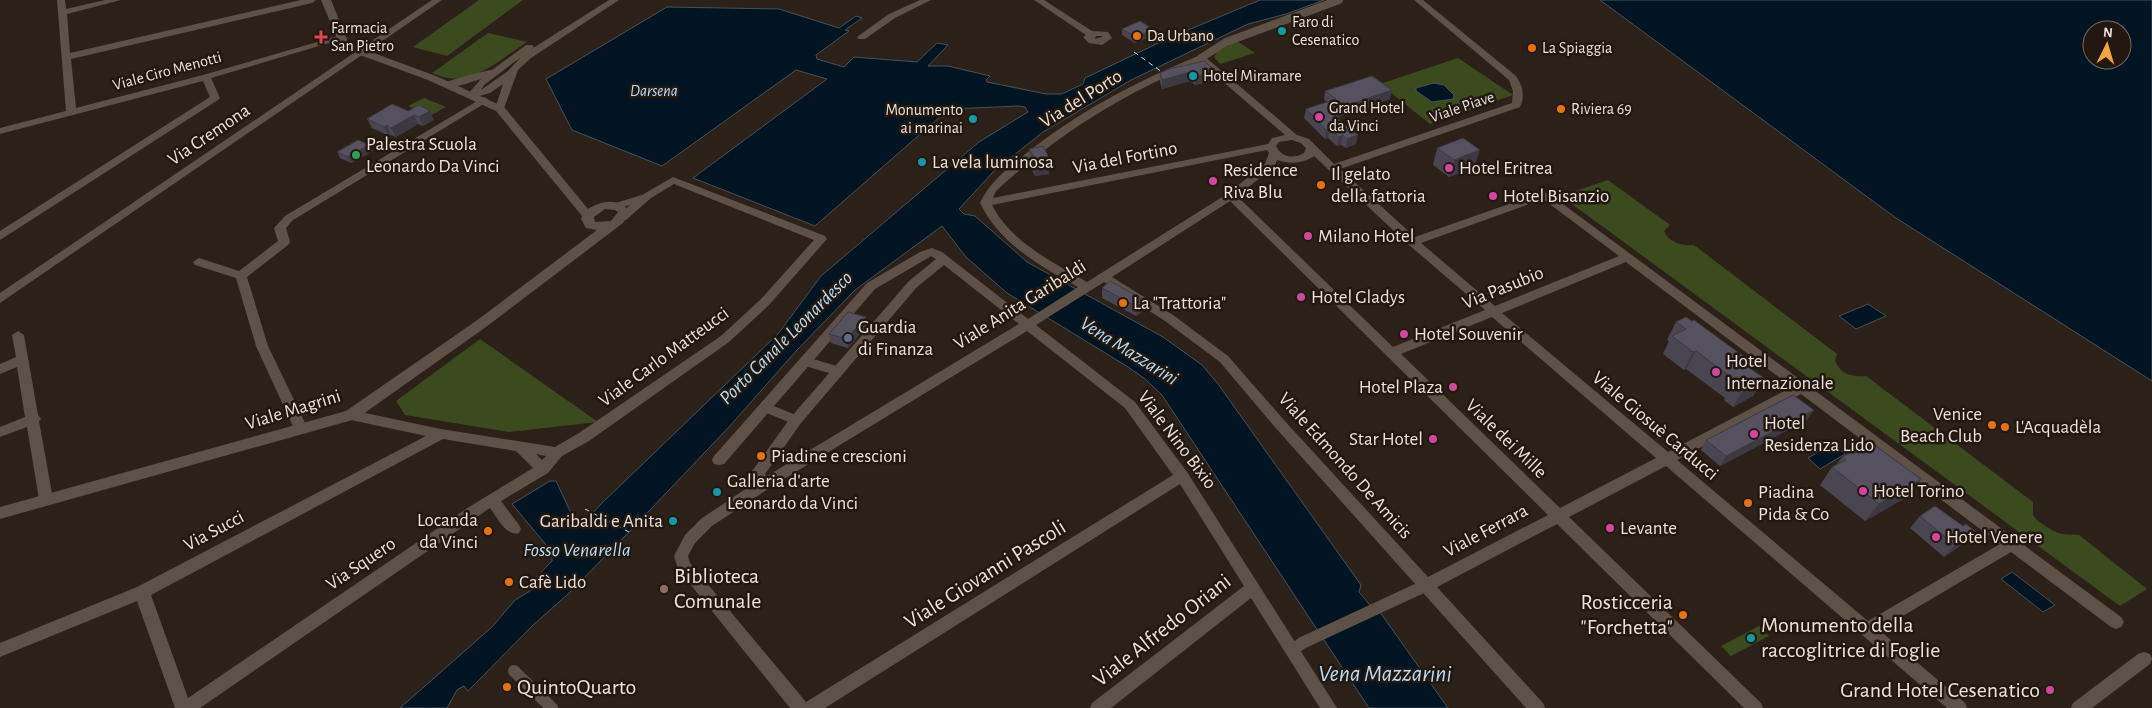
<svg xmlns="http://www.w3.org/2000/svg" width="2152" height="708" font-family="'Alegreya Sans',sans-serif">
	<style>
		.green { fill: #3b4b1d }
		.water { fill: #001422; stroke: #46525a; fill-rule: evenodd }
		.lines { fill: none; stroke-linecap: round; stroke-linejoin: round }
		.ferry { stroke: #b7ddf6; stroke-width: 1; stroke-dasharray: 5 4; stroke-linecap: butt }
		.pedestrian-far2 { stroke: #5e5248; stroke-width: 8 }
		.pedestrian-far1 { stroke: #5e5248; stroke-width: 9 }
		.pedestrian { stroke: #5e5248; stroke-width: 12 }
		.minor { fill: #5e5248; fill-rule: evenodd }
		.tertiary { fill: #5e5248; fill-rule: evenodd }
		.wall { fill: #494652 }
		.shaded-wall { fill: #3c3942 }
		.building { fill: #55515f; stroke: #3c3942 }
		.culture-dot { fill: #0f9aa8; stroke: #22180f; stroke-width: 2 }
		.food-dot { fill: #e8710a; stroke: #22180f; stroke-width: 2 }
		.health-dot { fill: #e0444e; stroke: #22180f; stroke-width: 2 }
		.hotel-dot { fill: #d1479c; stroke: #22180f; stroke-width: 2 }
		.leisure-dot { fill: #2e9e5b; stroke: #22180f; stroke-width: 2 }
		.service-dot { fill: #5c6f8a; stroke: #22180f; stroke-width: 2 }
		.education-dot { fill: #8d6e63; stroke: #22180f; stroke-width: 2 }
		.labels { text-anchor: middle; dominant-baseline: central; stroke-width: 5; stroke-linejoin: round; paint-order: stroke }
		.far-poi-label { font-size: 16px; fill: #e9e2dc; stroke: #22180f; text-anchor: start }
		.far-street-label { font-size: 16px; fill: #e9e2dc; stroke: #22180f }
		.far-water-label { font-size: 16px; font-style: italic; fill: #b7ddf6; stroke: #22180f }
		.street-label { font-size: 19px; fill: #e9e2dc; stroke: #22180f }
		.poi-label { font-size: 19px; fill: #e9e2dc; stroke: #22180f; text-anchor: start }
		.water-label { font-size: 20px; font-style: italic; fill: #b7ddf6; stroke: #22180f }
		.near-street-label { font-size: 22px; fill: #e9e2dc; stroke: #22180f }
		.near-poi-label { font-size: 22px; fill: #e9e2dc; stroke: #22180f; text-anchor: start }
		.near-water-label { font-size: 24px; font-style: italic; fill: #b7ddf6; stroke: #22180f }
	</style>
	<rect width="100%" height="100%" fill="#2c2119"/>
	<path class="green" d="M479 0H523L447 56 413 47Z
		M488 33 527 42C505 56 476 83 448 78 443 77 437 75 432 73Z
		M1237 41 1255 53 1220 64 1214 57 1218 51Z
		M1458 58 1513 95 1430 124 1380 84Z
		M424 98 446 107 430 116 408 106Z
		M1608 180 1670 225 1664 231C1669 243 1683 246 1694 245L1837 354 1835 361C1841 375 1852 377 1866 376L2033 502V515L2038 521 2053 531 2062 534 2079 535 2147 589 2120 606 1561 196Z
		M480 339 598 422 509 432 405 415 396 401Z
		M1759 626 1769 636 1731 656 1721 646Z"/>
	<path class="water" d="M1260 0H1324L1286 14 1248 24 1131 80 1043 132 994 171 959 209 964 214 975 216 1027 262 1163 337 1202 365 1218 384 1361 585 1359 592 1369 604 1382 615 1448 708H1369L1162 395 1144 378 1125 365 1007 293 966 257 942 226 855 290 797 350 728 428 629 532 567 595 533 625 468 691 464 686 457 690 447 708H400L492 627 515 600 530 591 533 585 531 583 552 561V552L512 504 550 481H556L577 526H582L600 505 778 334 821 276 979 142 1028 112 1025 107 1019 106 949 109 815 226 693 178 827 79 796 70 662 166 572 130 546 79 667 7 779 9 839 28 856 16 862 18 845 30 849 31 816 55 817 59 844 67 854 57 917 62 937 43 948 45 928 66H948L990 76 986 80 987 82 1046 94H1062L1083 84 1085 78 1169 38Z
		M1600 0H2152V381L1896 218ZM2092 30H2122V60H2092Z
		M1434 83 1444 85 1454 95 1453 99 1432 102 1416 91V88Z
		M1868 304 1886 316 1856 329 1839 316Z
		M1832 444 1845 454 1820 469 1808 458Z
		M2012 572 2055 605 2043 612 2001 579Z"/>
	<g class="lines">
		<path class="ferry" d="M1134 52 1162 72
			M585 509 629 532"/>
		<path class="pedestrian-far2" d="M1201 58 1226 42 1339 0"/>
		<path class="pedestrian-far1" d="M804 361 838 371
			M764 407 796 420"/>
		<path class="pedestrian" d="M1293 650 1302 643 1427 585
			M514 671 552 708"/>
		<path class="minor" d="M57 0H65L66 9 105 0H121L67 14 70 53 301 0H316L312 3 71 59 76 108 203 75 338 36 341 35 346 38 211 78 220 98 218 100 0 240V231L210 97 203 81 0 134V128L66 111Z
			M432 0H442L0 303V293Z
			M609 0H619L531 58 518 70 503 111H497L495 109 503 84 490 93 472 98 467 95 481 79C471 82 450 91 441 84 443 82 489 69 492 70L526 45H532L534 47 530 50ZM521 57 508 71 481 90 484 85Z
			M920 0H931L895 18 865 39H859L857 37 889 14Z
			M1034 0H1044L1092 31 1108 32 1112 38 1102 45 1089 43 1083 37 1086 35ZM1096 36H1102V37L1095 39Z
			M1414 0H1423L1516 76C1523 86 1525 96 1520 107L1340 169 1415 237 1540 193H1548L2121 617 2124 622 2121 627 2116 629 2111 627 2011 552 1879 630 1965 703 1967 708H1947L1666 466 1569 517 1761 703 1763 708H1744L1557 524 1437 587 1543 703 1545 708H1526L1273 425 1220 362 1165 321 1104 282 1036 325 1135 402 1187 472 1337 708H1320L1251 598 1111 708H1090L1092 703 1244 586 1180 484 825 708H790L678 569 674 556 685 535 702 518 756 482 750 475 752 471 791 417 909 281 936 259 931 256 928 258 875 289 724 464 719 465 714 464 712 460 714 456 867 283 920 252 932 248 942 252 1028 319 1078 287C1040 266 1000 244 980 203 989 183 1006 170 1023 156 1076 113 1135 82 1198 56H1204L1297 135 1309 139 1334 164 1512 103 1513 91 1509 80ZM1200 62 1285 135 1272 138 1268 144 993 198 996 191C1058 134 1122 94 1200 62ZM1292 140 1301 143 1306 148 1304 153C1294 159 1282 158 1276 146L1279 142ZM1267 150 1269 153 1265 164 1227 194 1087 282C1052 262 1011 242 992 205ZM1314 156 1409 245 1485 310 1393 347 1237 196 1274 167 1277 160C1289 164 1303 164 1314 156ZM1543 199 1619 256 1495 306 1421 243ZM1230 201 1548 515 1428 577 1283 419 1228 356 1173 315 1112 277ZM1626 262 1792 387 1668 452 1502 313ZM944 265 1019 324 767 476 765 474 801 423 917 287ZM1492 317 1656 458 1560 508 1401 354ZM1027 331 1125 408 1173 475 806 702 690 563 688 556 695 543 712 526 771 487ZM1801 394 2000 544 1868 621 1677 460Z
			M484 97 489 100 487 102 293 220 286 228 290 242 288 245 247 277 268 346 308 429 306 433H296L256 346 236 278 195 265 193 262 199 258 239 271 278 241 274 228 285 216Z
			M673 177 825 236 827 239 769 305 729 342 589 441 562 456 548 473 501 501 519 525 521 529 519 533C506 537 497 517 490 508L200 708H175L137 601 0 657V643L137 587 426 436 351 420 346 418 344 415 346 412 351 410 441 429 555 447 579 433 721 336 761 299 814 240 674 184 651 198 626 220H618L616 218 630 205 616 209 612 208 611 206 612 204 642 195ZM443 439 516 451 533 468 469 507 188 698 151 595ZM536 454 546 456 542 460Z
			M18 331 24 335 38 415 41 419 39 421 53 499 51 503 46 505 41 503 39 499 27 427 0 437V427L25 417 17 367 0 374V364L16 357 12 335Z
			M2144 652 2150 654 2152 659 2150 664 2092 708H2071L2073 703 2138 654Z"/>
		<path class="tertiary" d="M321 0H331L349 44 436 76 504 107 588 209C602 200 620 198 630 212L623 223 486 327 356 419 0 519V507L346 411 476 321 597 230 586 228 581 219 582 216 496 111 428 80 341 48ZM605 209 615 210 618 212 611 221 595 222 594 217Z"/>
	</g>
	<path class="wall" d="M1151 28V30H1152V36L1135 43 1122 35V29Z
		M1216 71 1215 80 1195 85 1190 81 1162 89 1160 82V73Z
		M1325 91 1390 99 1336 118 1356 144 1346 148 1341 145 1337 146 1328 138 1325 139 1304 118 1306 109 1327 102 1324 100Z
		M408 111 434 120 423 126 418 124 396 137 391 135 389 136 372 128 367 119Z
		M369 145 373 151 351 163 340 158 337 152Z
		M1437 148 1474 168 1449 177 1433 165Z
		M1029 149 1049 174 1035 176 1030 166Z
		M1102 288 1144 310 1136 316 1102 298Z
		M866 317 867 326 848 348 831 343 829 334Z
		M1676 322 1743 356 1741 359 1747 363 1746 366 1764 378 1753 396 1733 407 1724 400 1725 398 1686 369 1684 370 1663 354 1669 341 1667 340Z
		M1807 420 1720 466 1701 450 1706 440Z
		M1865 448 1921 479 1907 497 1865 521 1820 485 1832 467 1836 465 1842 457Z
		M1920 516 1963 526 1975 531 1964 543 1944 557 1910 528Z"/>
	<path class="shaded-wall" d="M1149 28H1151V31L1152 30V36L1135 43 1136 37Z
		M1216 71 1215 80 1195 85 1196 76Z
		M1190 72V81L1162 89V80Z
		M1392 90 1390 99 1334 118 1331 111Z
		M430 111 434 120 423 126 419 117Z
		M414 115 418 124 396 137 391 128Z
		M387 125 391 135 389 136 384 127Z
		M1330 129 1328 138 1325 139 1326 130Z
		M1343 135 1341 145 1337 146 1339 137Z
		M1358 135 1356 144 1346 148 1347 139Z
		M369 145 373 151 351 163 348 157Z
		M1480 150 1474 168 1449 177 1454 160Z
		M1048 156 1049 174 1035 176V159Z
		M1144 300V310L1136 316 1137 307Z
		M866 317 867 326 848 348 846 339Z
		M1696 351 1686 369 1684 370 1693 352Z
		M1764 378 1753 396 1733 407 1744 389Z
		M1814 410 1807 420 1720 466 1726 456Z
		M1921 479 1907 497 1865 521 1879 504Z
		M1975 531 1964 543 1944 557 1955 545Z"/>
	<path class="building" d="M1140 21 1151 28H1149L1152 30 1136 37 1122 29Z
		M1204 61 1216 71 1196 76 1190 72 1162 80 1160 73 1169 69Z
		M1372 76 1392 90 1331 111 1335 114H1332L1358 135 1347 139 1343 135 1339 137 1330 129 1326 130 1306 109 1336 99 1325 91Z
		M392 104 408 111 419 105 430 111 419 117 414 115 391 128 387 125 384 127 367 119Z
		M1463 138 1480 150 1454 160 1437 148Z
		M358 140 369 145 348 157 337 152Z
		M1043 146 1048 156 1035 159 1029 149Z
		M1110 281 1144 300 1137 307 1102 288Z
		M848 312 866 317 846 339 829 334Z
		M1686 317 1692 321 1694 320 1743 356 1740 357 1747 363 1745 365 1764 378 1744 389 1734 382 1736 381 1696 351 1693 352 1672 336 1686 329 1676 322Z
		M1793 395 1814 410 1726 456 1706 440Z
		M1873 444 1921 479 1879 504 1832 467 1846 460 1842 457 1862 446 1865 448Z
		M1935 506 1963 526 1966 524 1975 531 1955 545 1920 516Z"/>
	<g class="culture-dot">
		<circle cx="1282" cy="31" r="5"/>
		<circle cx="1193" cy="76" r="5"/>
		<circle cx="973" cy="119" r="5"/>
		<circle cx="922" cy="162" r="5"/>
		<circle cx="717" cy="492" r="5"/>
		<circle cx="673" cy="521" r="5"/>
		<circle cx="1751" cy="638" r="5"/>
	</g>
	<g class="food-dot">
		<circle cx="1137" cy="36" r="5"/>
		<circle cx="1532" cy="48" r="5"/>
		<circle cx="1561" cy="109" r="5"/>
		<circle cx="1321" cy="185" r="5"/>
		<circle cx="1123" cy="303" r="5"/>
		<circle cx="1992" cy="425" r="5"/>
		<circle cx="2005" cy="427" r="5"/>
		<circle cx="761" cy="456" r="5"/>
		<circle cx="1748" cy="503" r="5"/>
		<circle cx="488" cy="531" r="5"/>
		<circle cx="509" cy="582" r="5"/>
		<circle cx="1683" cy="615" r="5"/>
		<circle cx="507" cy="687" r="5"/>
	</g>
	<path class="health-dot" d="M318.5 29.5h5v5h5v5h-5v5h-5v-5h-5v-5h5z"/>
	<g class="hotel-dot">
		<circle cx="1319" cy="117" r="5"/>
		<circle cx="1449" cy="168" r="5"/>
		<circle cx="1213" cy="181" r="5"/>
		<circle cx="1493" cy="196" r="5"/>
		<circle cx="1308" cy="236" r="5"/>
		<circle cx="1301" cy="297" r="5"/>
		<circle cx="1404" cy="334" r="5"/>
		<circle cx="1716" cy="372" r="5"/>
		<circle cx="1453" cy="387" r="5"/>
		<circle cx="1754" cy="434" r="5"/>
		<circle cx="1433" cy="439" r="5"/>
		<circle cx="1863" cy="491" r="5"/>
		<circle cx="1610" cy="528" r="5"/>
		<circle cx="1936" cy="537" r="5"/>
		<circle cx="2050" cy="690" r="5"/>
	</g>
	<circle class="leisure-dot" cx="356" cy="155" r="5"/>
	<circle class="service-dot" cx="848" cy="338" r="5"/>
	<circle class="education-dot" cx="664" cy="589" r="5"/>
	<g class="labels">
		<g class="far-poi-label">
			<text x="1292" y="22">Faro di<tspan x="1292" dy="18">Cesenatico</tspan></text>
			<text x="331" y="28">Farmacia<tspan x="331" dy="18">San Pietro</tspan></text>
			<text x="1147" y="36">Da Urbano</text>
			<text x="1542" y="48">La Spiaggia</text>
			<text x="1203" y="76">Hotel Miramare</text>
			<text x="1329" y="108">Grand Hotel<tspan x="1329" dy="18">da Vinci</tspan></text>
			<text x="1571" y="109">Riviera 69</text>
			<text x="963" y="110" text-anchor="end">Monumento<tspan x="963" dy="18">ai marinai</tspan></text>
		</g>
		<g class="far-street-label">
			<text transform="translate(167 71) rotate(-15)">Viale Ciro Menotti</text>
			<text transform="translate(1462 107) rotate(-19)">Viale Piave</text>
		</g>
		<g class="far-water-label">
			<text x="654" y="91">Darsena</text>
		</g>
		<g class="street-label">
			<text transform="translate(1081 99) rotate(-32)">Via del Porto</text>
			<text transform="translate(209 135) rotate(-34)">Via Cremona</text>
			<text transform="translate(1125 158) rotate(-11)">Via del Fortino</text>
			<text transform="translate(1503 288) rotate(-22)">Via Pasubio</text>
			<text transform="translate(1020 305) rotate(-32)">Viale Anita Garibaldi</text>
			<text transform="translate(664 357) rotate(-36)">Viale Carlo Matteucci</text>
			<text transform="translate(293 410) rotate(-17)">Viale Magrini</text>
			<text transform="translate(1655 426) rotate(40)">Viale Giosuè Carducci</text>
			<text transform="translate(1506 439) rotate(44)">Viale dei Mille</text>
			<text transform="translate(1177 440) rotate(53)">Viale Nino Bixio</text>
			<text transform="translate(1345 466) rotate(48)">Viale Edmondo De Amicis</text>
			<text transform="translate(214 531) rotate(-28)">Via Succi</text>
			<text transform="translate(1486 531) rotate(-28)">Viale Ferrara</text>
			<text transform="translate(361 564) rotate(-34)">Via Squero</text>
		</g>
		<g class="poi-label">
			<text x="366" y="144">Palestra Scuola<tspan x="366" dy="22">Leonardo Da Vinci</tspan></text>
			<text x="932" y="162">La vela luminosa</text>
			<text x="1459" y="168">Hotel Eritrea</text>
			<text x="1223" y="170">Residence<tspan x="1223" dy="22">Riva Blu</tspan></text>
			<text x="1331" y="174">Il gelato<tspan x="1331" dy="22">della fattoria</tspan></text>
			<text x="1503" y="196">Hotel Bisanzio</text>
			<text x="1318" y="236">Milano Hotel</text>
			<text x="1311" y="297">Hotel Gladys</text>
			<text x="1133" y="303">La "Trattoria"</text>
			<text x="858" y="327">Guardia<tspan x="858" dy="22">di Finanza</tspan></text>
			<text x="1414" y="334">Hotel Souvenir</text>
			<text x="1726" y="361">Hotel<tspan x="1726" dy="22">Internazionale</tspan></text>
			<text x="1443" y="387" text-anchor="end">Hotel Plaza</text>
			<text x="1982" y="414" text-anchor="end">Venice<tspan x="1982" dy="22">Beach Club</tspan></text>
			<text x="1764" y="423">Hotel<tspan x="1764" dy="22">Residenza Lido</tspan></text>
			<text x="2015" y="427">L'Acquadèla</text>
			<text x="1423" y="439" text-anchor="end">Star Hotel</text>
			<text x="771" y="456">Piadine e crescioni</text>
			<text x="727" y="481">Galleria d'arte<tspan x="727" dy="22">Leonardo da Vinci</tspan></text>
			<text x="1873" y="491">Hotel Torino</text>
			<text x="1758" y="492">Piadina<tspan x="1758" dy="22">Pida &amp; Co</tspan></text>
			<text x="478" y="520" text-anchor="end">Locanda<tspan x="478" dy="22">da Vinci</tspan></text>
			<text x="663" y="521" text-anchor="end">Garibaldi e Anita</text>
			<text x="1620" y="528">Levante</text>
			<text x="1946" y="537">Hotel Venere</text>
			<text x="519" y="582">Cafè Lido</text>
		</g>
		<g class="water-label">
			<text transform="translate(786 338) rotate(-45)">Porto Canale Leonardesco</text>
			<text transform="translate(1129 351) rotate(32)">Vena Mazzarini</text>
			<text x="577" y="550">Fosso Venarella</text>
		</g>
		<g class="near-street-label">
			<text transform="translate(985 574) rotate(-32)">Viale Giovanni Pascoli</text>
			<text transform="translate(1162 630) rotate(-38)">Viale Alfredo Oriani</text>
		</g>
		<g class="near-poi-label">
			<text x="674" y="576">Biblioteca<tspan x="674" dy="25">Comunale</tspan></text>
			<text x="1673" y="602" text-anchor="end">Rosticceria<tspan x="1673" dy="25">"Forchetta"</tspan></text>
			<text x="1761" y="625">Monumento della<tspan x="1761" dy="25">raccoglitrice di Foglie</tspan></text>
			<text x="517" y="687">QuintoQuarto</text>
			<text x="2040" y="690" text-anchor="end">Grand Hotel Cesenatico</text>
		</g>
		<g class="near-water-label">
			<text x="1385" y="674">Vena Mazzarini</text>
		</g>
	</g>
	<g transform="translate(2107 45) rotate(5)"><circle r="24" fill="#22180f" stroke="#726961"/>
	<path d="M0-4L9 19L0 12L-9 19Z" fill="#f0a73e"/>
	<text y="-8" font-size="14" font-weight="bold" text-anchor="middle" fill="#e9e2dc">N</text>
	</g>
</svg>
